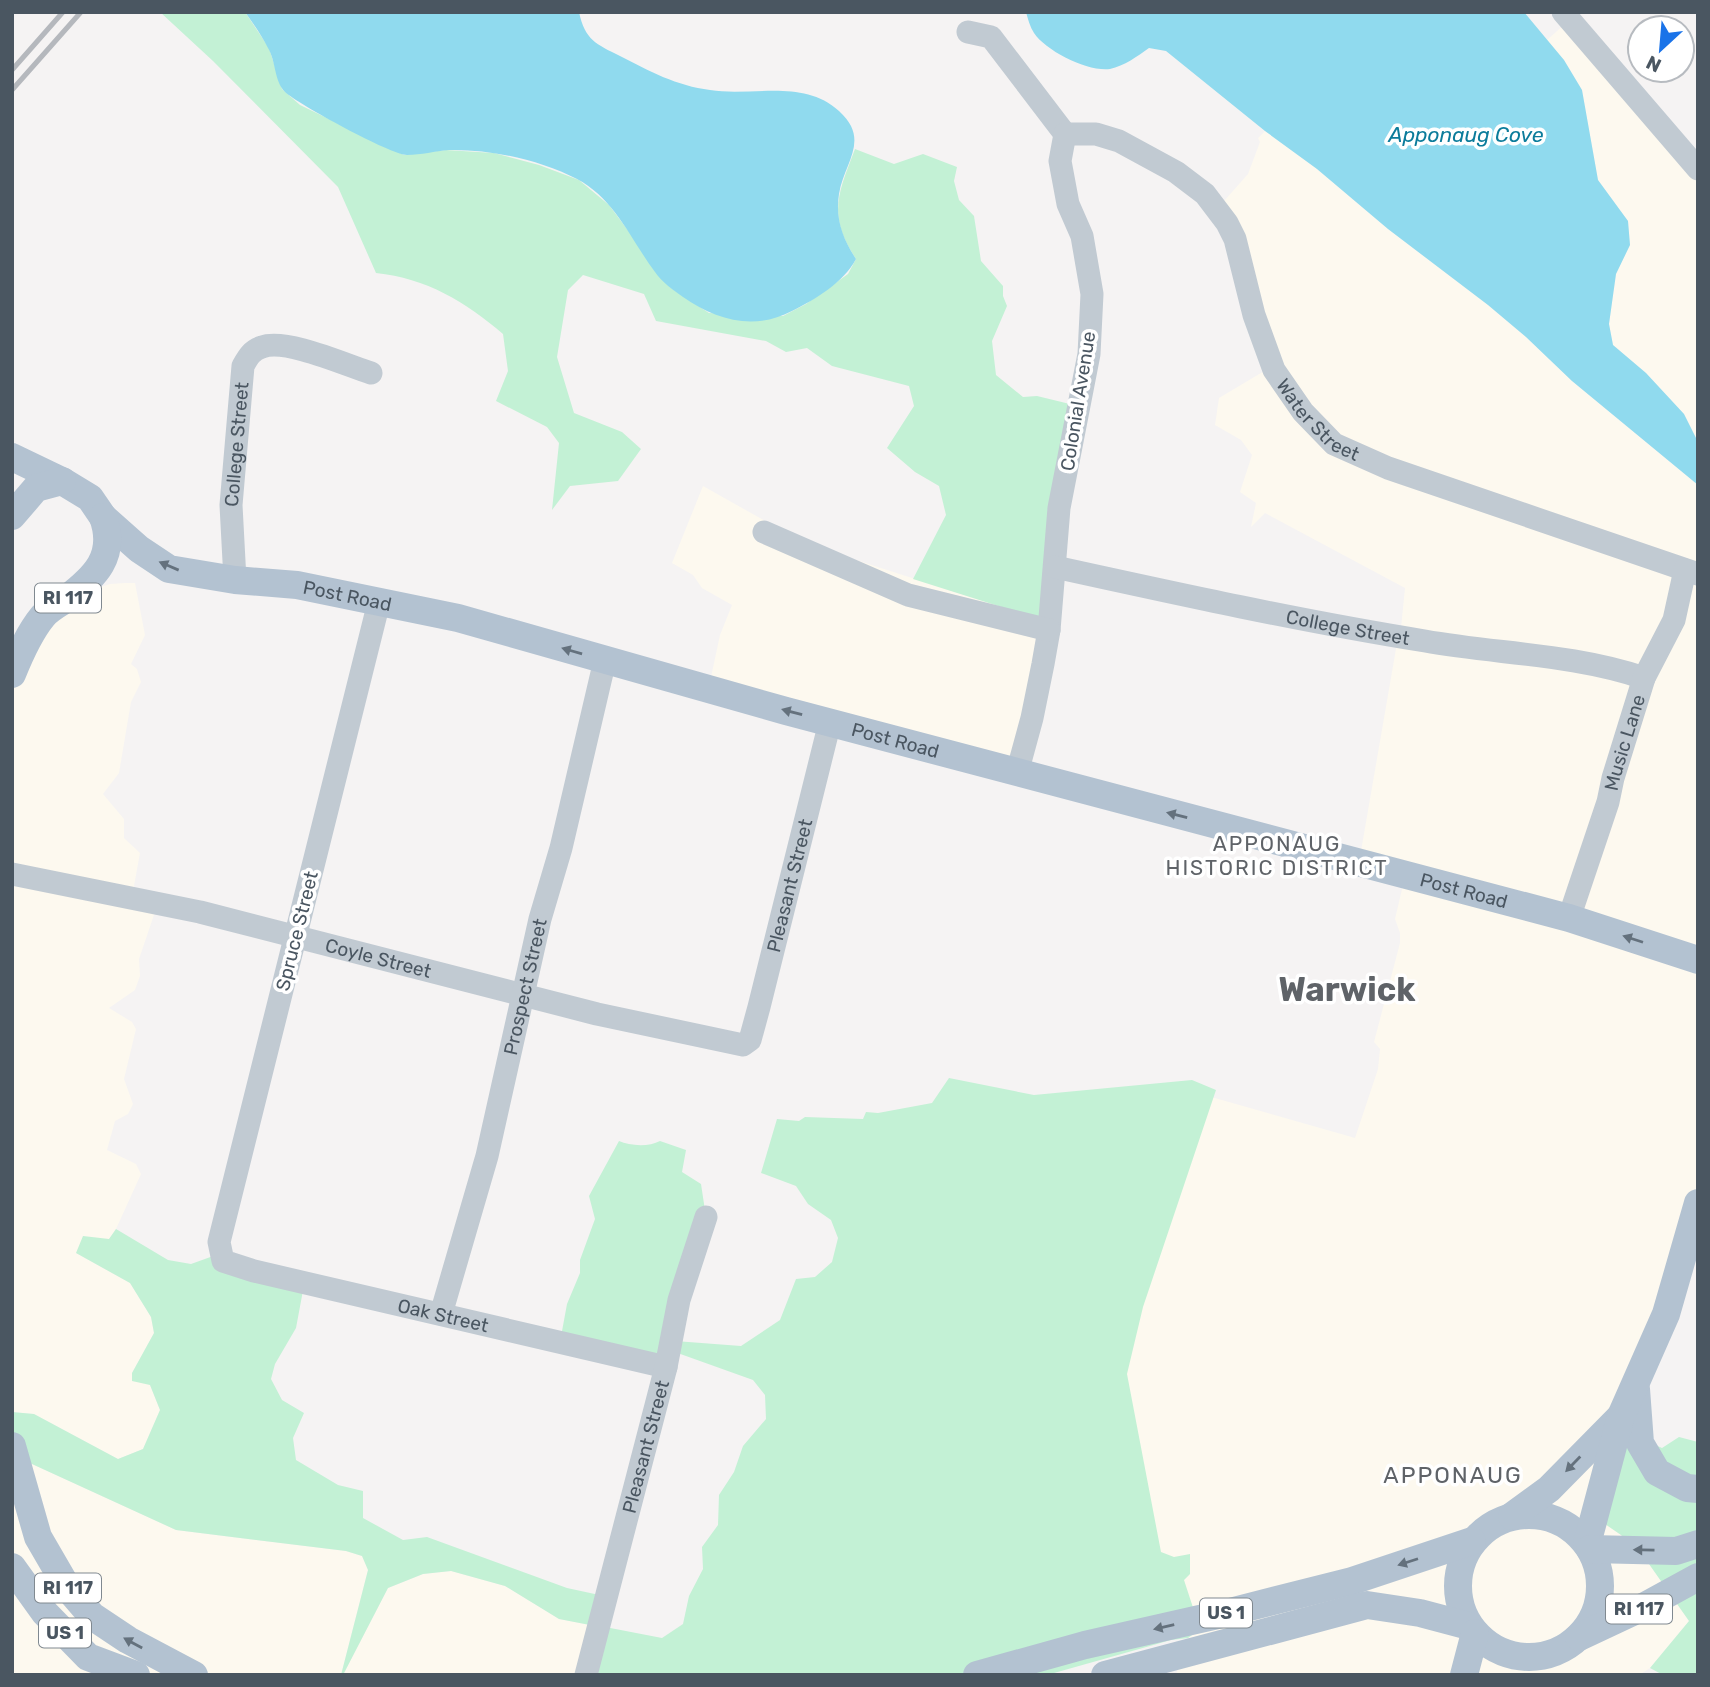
<svg xmlns="http://www.w3.org/2000/svg" width="1710" height="1687" font-family="Rubik,sans-serif">
	<style>
		.commercial { fill: #fdf9ef }
		.green { fill: #c3f1d5 }
		.water { fill: #90daee }
		.lines { fill: none; stroke-linecap: round; stroke-linejoin: round }
		.minor { stroke: #c1cad2; stroke-width: 23 }
		.major { stroke: #b3c2d1; stroke-width: 28 }
		.rail { stroke: #b5b8bd; stroke-width: 5 }
		.oneway { fill: #64717d }
		.labels { text-anchor: middle; dominant-baseline: central; stroke-width: 7; stroke-linejoin: round; paint-order: stroke }
		.shield { fill: #fff; stroke: #808990; stroke-width: 2 }
		.shield-label { font-size: 18px; font-weight: bold; fill: #4a5661 }
		.street-label { font-size: 19px; fill: #4a5661; stroke: #fff }
		.water-label { font-size: 21px; font-style: italic; fill: #0c7c9b; stroke: #fff }
		.neighbourhood-label { font-size: 21px; letter-spacing: 2px; fill: #5f6368; stroke: #fff }
		.quarter-label { font-size: 23px; letter-spacing: 2px; fill: #5f6368; stroke: #fff }
		.town-label { font-size: 33px; font-weight: bold; fill: #5f6368; stroke: #fff }
	</style>
	<rect width="100%" height="100%" fill="#f5f3f3"/>
	<path class="commercial" d="M1566 23 1698 157V442L1684 414 1646 373 1613 345 1609 324 1616 274 1630 245 1628 221 1598 180 1582 90 1564 60 1547 40Z
		M1265 131 1317 169 1388 229 1488 305 1526 337 1572 381 1698 485V1208L1589 1513 1621 1535 1649 1564 1689 1621 1650 1668 1639 1675H1509L1504 1673 1499 1675H1176L1188 1638 1200 1629 1152 1549 1116 1394 1122 1344 1208 1096 1355 1138 1378 1069 1380 1049 1374 1042 1400 943V933L1395 919 1407 868 1361 851 1397 643 1400 638 1405 588 1265 513 1251 527 1256 503 1240 492 1252 455 1241 440 1215 425 1219 398 1271 367 1217 209 1248 174 1260 142 1258 138Z
		M703 486 790 535 856 560 1046 621 1020 759 711 677 720 635 732 605 702 588 693 575 672 563Z
		M125 583H135L145 635 131 664 137 669 141 682 131 702 119 773 103 794 124 819V838L140 853 132 897 156 909 139 959 140 976 135 990 109 1008 132 1022 136 1029 124 1079 133 1104 128 1114 115 1121 107 1150 136 1164 141 1174 116 1229 109 1239 76 1253 130 1283 151 1317 154 1333 132 1373 150 1385 160 1410 143 1449 118 1459 34 1414 12 1412V643L86 592 110 584Z
		M12 1456 21 1459 176 1530 346 1551 362 1556 368 1570 341 1675H12Z
		M451 1571 505 1586 559 1619 595 1626 586 1675H343L388 1588 423 1574Z"/>
	<path class="green" d="M160 12H245L269 48 282 89 300 105 404 155 446 150 494 153 539 165 579 180 609 205 671 288 709 313 783 316 806 304 848 274 856 259C827 215 838 194 855 149L894 164 923 154 957 167 954 181 959 200 974 216 981 261 1003 286V296L1007 306 992 341 996 375 1023 397 1037 396 1074 405 1046 621 913 579 946 515 939 486 915 472 887 448 914 406 909 386 832 366 807 348 786 352 766 341 656 321 644 294 583 275 568 290 557 357 574 413 622 432 641 449 618 481 570 486 552 510 559 443 547 427 496 401 508 371 503 334C466 302 426 278 376 273L338 187 213 61Z
		M949 1078 1034 1095 1192 1080 1216 1090 1143 1307 1127 1374 1161 1552 1174 1557 1190 1554V1574L1184 1580 1200 1629 1188 1638 1171 1640 1047 1675H586L595 1626 559 1619 505 1586 451 1571 423 1574 388 1588 343 1675H341L368 1570 362 1556 346 1551 176 1530 21 1459 12 1456V1412L34 1414 118 1459 143 1449 160 1410 150 1385 132 1381V1373L154 1333 151 1317 130 1283 76 1253 83 1236 109 1239 116 1229 168 1260 191 1264 216 1255 304 1285 296 1328 275 1364 271 1379 282 1400 304 1413 293 1438 296 1460 338 1485 363 1491V1518L403 1540 427 1537 567 1588 604 1596 600 1626 662 1638 683 1624 689 1596 703 1569 702 1547 718 1525 719 1495 734 1472 743 1446 766 1419 765 1395 753 1380 672 1351 662 1368 560 1342 567 1304 580 1273V1260L595 1219 589 1196 619 1141C630 1146 649 1147 660 1141L686 1150 682 1172 701 1184 706 1217 675 1341 741 1346 780 1320 796 1279 815 1277 832 1262 838 1238 831 1220 808 1204 796 1186 761 1173 777 1119 799 1121 805 1117 863 1119 866 1112 878 1113 932 1103Z
		M1620 1429 1662 1448 1679 1437 1698 1442V1675H1663L1650 1668 1689 1621 1649 1564 1621 1535 1589 1513Z"/>
	<path class="water" d="M245 12H579C585 40 596 44 620 56 649 71 677 86 710 90 752 97 803 78 839 111 871 140 844 162 839 194 835 219 843 239 856 259 843 283 816 299 792 311 754 331 716 320 683 297 673 290 662 282 655 272 631 240 615 199 577 179 540 160 491 149 449 150 435 151 421 155 407 155 391 155 298 104 285 92 274 81 276 61 268 48 262 36 253 23 245 12Z
		M1026 12H1524L1564 60 1582 90 1598 180 1628 221 1630 245 1616 274 1609 324 1613 345 1646 373 1684 414 1698 442V485L1572 381 1526 337 1488 305 1388 229 1317 169 1265 131 1166 51 1149 48C1138 56 1124 66 1110 69 1088 72 1046 51 1034 33 1030 27 1028 19 1026 12Z"/>
	<g class="lines">
		<g class="minor">
			<path d="M1563 12 1698 169"/>
			<path d="M968 32 991 37 1065 134 1060 161 1068 204 1082 236 1092 294 1089 354 1059 508 1049 630 1043 664 1032 718 1017 773"/>
			<path id="s1" d="M1065 134H1096L1119 141 1176 172 1205 194 1227 223 1235 239 1254 315 1274 370 1303 412 1334 444 1388 468 1698 574"/>
			<path d="M764 532 908 595 1049 630"/>
			<path id="s2" d="M1055 567C1178 594 1301 621 1425 641 1498 654 1573 654 1644 678"/>
			<path id="s3" d="M235 580 231 505 243 366C248 357 252 350 262 347 286 338 346 365 371 373"/>
			<path id="s4" d="M379 602 219 1242 223 1261 254 1271 666 1367"/>
			<path id="s5" d="M12 874 200 912 597 1014 743 1045 750 1040 759 1007 830 722"/>
			<path id="s6" d="M1569 918 1608 802 1613 778 1644 678 1674 620 1685 570"/>
			<path id="s7" d="M441 1314 487 1156 540 919 561 848 605 660"/>
			<path id="s8" d="M586 1675 666 1367 679 1300 706 1217"/>
		</g>
		<g class="major">
			<path id="s9" d="M12 457 62 481 90 498 103 517 139 549 169 569 235 580 297 585 458 618 786 711 1569 918 1698 960"/>
			<path d="M12 516 36 488 62 481"/>
			<path d="M12 674C20 654 29 633 43 616 49 609 58 604 66 599 95 577 117 556 103 517"/>
			<path d="M1636 1389 1640 1443 1657 1472 1687 1488 1698 1489"/>
			<path d="M12 1446 38 1537 67 1587 92 1616 128 1640 194 1675"/>
			<circle cx="1529" cy="1586" r="71"/>
			<path d="M1512 1516 1549 1489 1619 1418"/>
			<path d="M1587 1544 1621 1416 1666 1314 1698 1203"/>
			<path d="M1590 1549 1676 1551 1698 1544"/>
			<path d="M12 1567 45 1613 88 1657 136 1675"/>
			<path d="M1579 1637 1645 1606 1698 1577"/>
			<path d="M977 1675 1085 1645 1222 1614 1352 1581 1472 1541"/>
			<path d="M1105 1675 1367 1605 1420 1613 1469 1626"/>
			<path d="M1464 1675 1475 1633"/>
		</g>
		<path class="rail" d="M12 70 63 12
			M12 90 81 12"/>
	</g>
	<defs><path id="oneway-solid" d="M-6-.8H1V-3.2L6.5 0L1 3.2V.8H-6Z" transform="scale(1.75)"/></defs>
	<g class="oneway">
		<use href="#oneway-solid" transform="translate(169 566) rotate(-157)"/>
		<use href="#oneway-solid" transform="translate(572 651) rotate(-164)"/>
		<use href="#oneway-solid" transform="translate(792 712) rotate(-165)"/>
		<use href="#oneway-solid" transform="translate(1177 815) rotate(-166)"/>
		<use href="#oneway-solid" transform="translate(1633 939) rotate(-162)"/>
		<use href="#oneway-solid" transform="translate(1573 1464) rotate(134)"/>
		<use href="#oneway-solid" transform="translate(1644 1550) rotate(-179)"/>
		<use href="#oneway-solid" transform="translate(1408 1562) rotate(162)"/>
		<use href="#oneway-solid" transform="translate(1164 1627) rotate(167)"/>
		<use href="#oneway-solid" transform="translate(133 1643) rotate(-151)"/>
	</g>
	<g class="labels">
		<g class="shield">
			<rect x="35" y="583.5" width="66" height="29" rx="5"/>
			<rect x="35" y="1573.5" width="66" height="29" rx="5"/>
			<rect x="1606" y="1594.5" width="66" height="29" rx="5"/>
			<rect x="1200" y="1598.5" width="52" height="29" rx="5"/>
			<rect x="39" y="1618.5" width="52" height="29" rx="5"/>
		</g>
		<g class="shield-label">
			<text x="68" y="598">RI 117</text>
			<text x="68" y="1588">RI 117</text>
			<text x="1639" y="1609">RI 117</text>
			<text x="1226" y="1613">US 1</text>
			<text x="65" y="1633">US 1</text>
		</g>
		<g class="street-label">
			<text transform="translate(1078 401) rotate(-81)">Colonial Avenue</text>
			<text stroke="none"><textPath href="#s1" startOffset="415">Water Street</textPath></text>
			<text stroke="none"><textPath href="#s3" startOffset="136">College Street</textPath></text>
			<text stroke="none"><textPath href="#s9" startOffset="376">Post Road</textPath></text>
			<text stroke="none"><textPath href="#s2" startOffset="299">College Street</textPath></text>
			<text stroke="none"><textPath href="#s9" startOffset="943">Post Road</textPath></text>
			<text stroke="none"><textPath href="#s6" startOffset="184">Music Lane</textPath></text>
			<text stroke="none"><textPath href="#s5" startOffset="919">Pleasant Street</textPath></text>
			<text stroke="none"><textPath href="#s9" startOffset="1531">Post Road</textPath></text>
			<text transform="translate(297 931) rotate(-76)">Spruce Street</text>
			<text stroke="none"><textPath href="#s5" startOffset="376">Coyle Street</textPath></text>
			<text stroke="none"><textPath href="#s7" startOffset="338">Prospect Street</textPath></text>
			<text stroke="none"><textPath href="#s4" startOffset="906">Oak Street</textPath></text>
			<text stroke="none"><textPath href="#s8" startOffset="236">Pleasant Street</textPath></text>
		</g>
		<g class="water-label">
			<text x="1466" y="134">Apponaug Cove</text>
		</g>
		<g class="neighbourhood-label">
			<text x="1277" y="843">APPONAUG<tspan x="1277" dy="24">HISTORIC DISTRICT</tspan></text>
		</g>
		<g class="quarter-label">
			<text x="1453" y="1475">APPONAUG</text>
		</g>
		<g class="town-label">
			<text x="1347" y="989">Warwick</text>
		</g>
	</g>
	<rect width="1710" height="1687" fill="none" stroke="#4a5661" stroke-width="28"/>
	<g transform="translate(1661 49) rotate(206)"><circle r="33" fill="#ffffff" stroke="#b7bbc0" stroke-width="2"/>
	<path d="M0-5L12 26L0 18L-12 26Z" fill="#1a73e8"/>
	<text y="-10" font-size="19" font-weight="bold" text-anchor="middle" fill="#4a5661">N</text>
	</g>
</svg>
